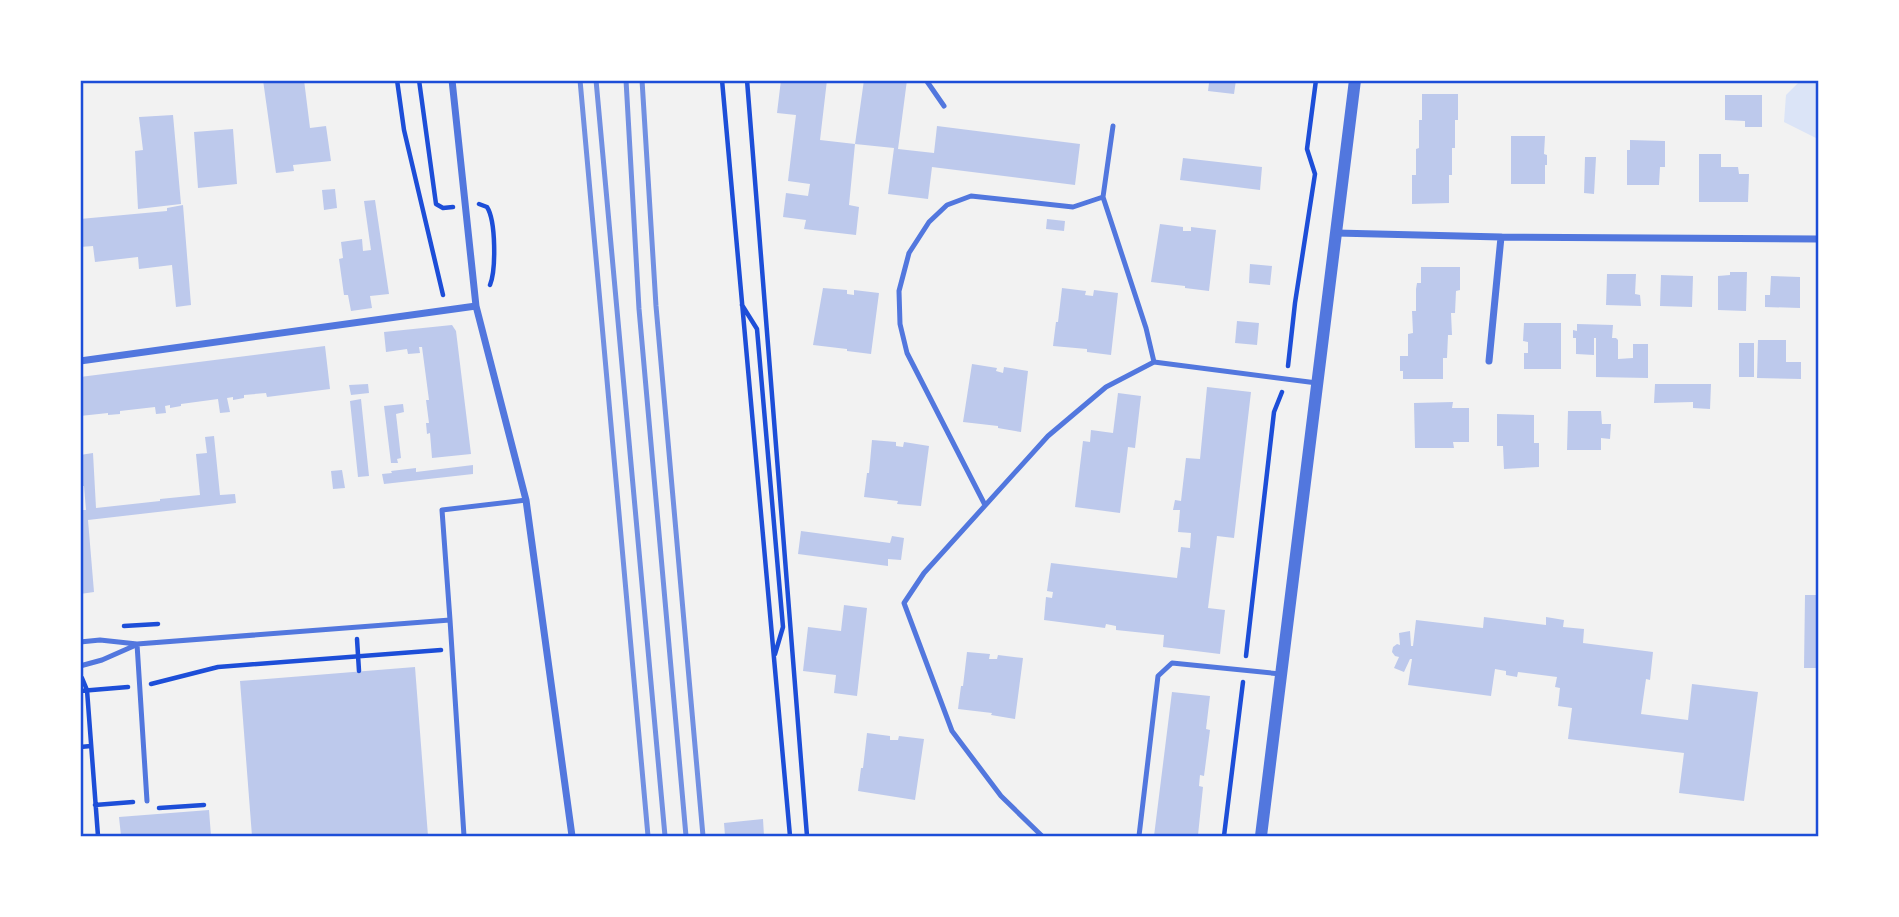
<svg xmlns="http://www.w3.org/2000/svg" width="1899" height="917" font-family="'Source Sans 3',sans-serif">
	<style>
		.green { fill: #dbe4f7 }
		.building { fill: #bdc9ec }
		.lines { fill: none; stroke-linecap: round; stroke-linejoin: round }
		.path { stroke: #1d4ed8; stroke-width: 4.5 }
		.service { stroke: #5277de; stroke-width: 5 }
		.minor { stroke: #5277de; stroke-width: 7 }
		.tertiary { stroke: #5277de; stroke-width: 12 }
		.rail { stroke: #7290e2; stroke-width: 5 }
		.neatline { fill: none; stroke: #1d4ed8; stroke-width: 2.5 }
	</style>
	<rect width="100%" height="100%" fill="#f2f2f2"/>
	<path class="green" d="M1801 80 1818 81V139L1784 122 1786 95Z"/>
	<path class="building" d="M263 80H304L310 128 326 126 331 161 293 165 294 171 276 173Z
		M781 80H827L820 140 855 144 849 205 859 207 856 235 804 229 806 220 783 217 786 193 808 196 810 184 788 181 796 115 777 113Z
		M864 80H907L898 149 934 153 937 126 1080 144 1075 185 932 167 928 199 888 194 894 148 855 144Z
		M1201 80H1236L1234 94 1208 91 1209 83 1201 82Z
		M1422 94H1458V120H1455V148H1452V175H1449V203L1412 204V175H1416V149L1419 148V120H1422Z
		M1725 95H1762V127H1745V121L1725 120Z
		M173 115 181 204 138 209 135 151 143 150 139 117Z
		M233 129 237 184 198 188 194 132Z
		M1511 136H1545L1544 154 1547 155V165H1545V184H1511Z
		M1630 140 1665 141V167H1660L1659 185H1627V150H1630Z
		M1699 154H1721V167H1738L1739 174H1749L1748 202H1699Z
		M1585 157H1596L1594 194 1584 193Z
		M1183 158 1262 167 1260 190 1180 180Z
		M335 189 337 208 324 210 322 190Z
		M375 200 389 294 370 296 372 308 351 311 348 295H344L339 259 343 258 341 242 362 239 363 251 371 250 364 201Z
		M183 205 191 305 176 307 172 265 139 269 138 257 95 262 93 246 80 247V219L167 211V208Z
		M1047 219 1065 221 1064 231 1046 229Z
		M1160 224 1183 227V231H1191V227L1216 230 1209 291 1185 288V286L1151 282Z
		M1250 264 1272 266 1270 285 1249 283Z
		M1421 267H1460V290L1456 291 1455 313H1451L1452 335H1448L1447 358H1443V379H1403V371H1400V356H1408V334L1413 333 1412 311H1416V289L1417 283H1421Z
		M1730 272H1747L1746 311 1718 310V276L1730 275Z
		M1607 274H1636L1635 294 1640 295 1641 306 1606 305Z
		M1661 275 1693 276 1692 307 1660 306Z
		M1771 276 1800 277V308L1765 307V295H1770Z
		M823 288 847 290V294L854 295V290L879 293 871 354 847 351V349L813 345Z
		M1062 288 1086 291 1085 295 1093 296 1094 290 1118 293 1111 355 1087 352V349L1053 346 1056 322H1058Z
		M1237 321 1259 323 1257 345 1235 343Z
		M1524 323H1561V369H1524V353H1528V342L1523 341Z
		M1577 324 1613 325 1612 338H1616L1618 340V359L1633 358V344H1648V378L1596 377V338H1594V355L1576 354V338H1573V330L1577 331Z
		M452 325 456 331 471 454 432 458 430 433 427 434 426 423H429L426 400H429L422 347H419L420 353 408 354 407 349 386 352 384 332Z
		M1758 340H1786V362H1801V379L1757 378Z
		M1739 343H1754V377H1739Z
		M325 346 330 389 267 397 266 393 244 395V398L233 400V397L227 398 230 412 220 413 218 399 181 404V406L170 408V405L165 406 166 413 156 414 155 407 120 411V414L108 415V413L80 416V377Z
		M972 364 997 368 996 371 1003 373 1004 367 1028 371 1021 432 998 428V426L963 422Z
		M368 384 369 393 351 395 349 385Z
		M1655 384H1711L1710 409 1693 408V402L1654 403Z
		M1207 387 1251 392 1234 538 1217 536 1208 608 1225 610 1220 654 1163 647 1164 635 1116 630V626L1106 624 1105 628 1044 620 1046 597 1052 598 1053 592 1047 591 1051 563 1177 578 1181 547 1190 548 1191 533 1178 532 1180 510H1173L1175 500 1181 501 1186 458 1200 459Z
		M1118 393 1141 396 1135 448 1128 447 1120 513 1075 507 1083 441 1090 442 1091 430 1113 433Z
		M361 399 369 476 358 477 350 401Z
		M1453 402 1452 408H1469V442H1453L1454 448H1415L1414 403Z
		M403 404 404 412 396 414 401 458 397 459 398 463H391L384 406Z
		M1568 411H1601L1602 424H1611L1610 439 1601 438V450H1567Z
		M1497 414 1534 415V443H1539V467L1504 469 1503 446H1497Z
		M214 436 220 495 235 494 236 503 88 520 94 592 80 594V510H86L84 486H80V455L93 453 96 508 160 501V499L200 495 196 454 207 453 205 437Z
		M872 440 896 442V446L903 447 904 442 929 446 921 506 897 504 898 501 864 497 867 473H869Z
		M473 465V474L384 484 382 474 392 473 391 471 416 468V472Z
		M342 470 345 488 333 489 331 471Z
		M801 531 890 543 892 536 904 538 901 560 888 559V566L798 554Z
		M1805 595H1818V668H1804Z
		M844 605 867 608 857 696 834 693 836 675 803 671 808 627 841 631Z
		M1484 617 1546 625V617L1564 620 1563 627 1584 629 1583 643 1653 652 1650 680 1646 679 1641 714 1688 720 1692 684 1758 692 1744 801 1679 793 1684 753 1568 739 1572 708 1558 706 1560 688 1555 687 1557 677 1518 672 1517 677 1506 675V671L1495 669 1491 696 1408 685 1412 659H1410L1404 672 1394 668 1399 657 1395 656 1392 652 1393 647 1397 644 1400 645 1399 633 1410 631 1411 646H1413L1416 620 1483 628Z
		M967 652 990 654 989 659H997L998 655 1023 658 1015 719 991 715 992 713 958 709 961 686H963Z
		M415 667 428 836H252L240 681Z
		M1172 692 1210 696 1206 729 1210 730 1204 776 1200 775 1199 786 1203 787 1198 835H1193V836H1154Z
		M867 733 890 736V740H898L899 736 924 739 915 800 858 791 861 768H863Z
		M209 810 211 836H121L119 817Z
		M763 819 764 836H725L724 823Z"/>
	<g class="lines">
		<path class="path" d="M397 80 404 130 443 295
			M419 80 436 204 443 208 453 207
			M722 80 790 836
			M747 80 807 836
			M479 204 487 207C496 221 496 270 490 285
			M742 305 757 329 783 627 775 654
			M1288 366 1295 303 1315 174 1307 149 1316 80
			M124 626 158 624
			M357 639 359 671
			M1246 656 1274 412 1282 392
			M82 678 87 690 98 836
			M151 684 218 667 441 650
			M80 691 128 687
			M80 747 91 746
			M95 805 133 802
			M159 808 204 805
			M1224 836 1243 682"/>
		<path class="service" d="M926 80 944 106
			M1113 126 1103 197 1146 328 1154 362
			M985 505 907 353 900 324 899 291 909 253 929 222 947 205 971 196 1073 207 1103 197
			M450 620 464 836
			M80 642 100 640 137 644 450 620 442 510 526 500
			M137 644 147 801
			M80 666 102 660 136 645
			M1042 836 1001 796 952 731 904 603 924 573 1048 436 1106 387 1154 362 1317 383
			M1139 836 1158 676 1172 663 1281 674"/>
		<path class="minor" d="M452 80 476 306 526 500 572 836
			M1336 233 1501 237 1818 239
			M80 361 476 306
			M1489 361 1501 237"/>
		<path class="tertiary" d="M1261 836 1355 80"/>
		<path class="rail" d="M580 80 648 836
			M596 80 665 836
			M626 80 639 309 686 836
			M642 80 656 306 703 836"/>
	</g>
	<rect width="1899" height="917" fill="none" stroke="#ffffff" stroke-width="164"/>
	<rect x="82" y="82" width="1735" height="753" class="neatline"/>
</svg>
